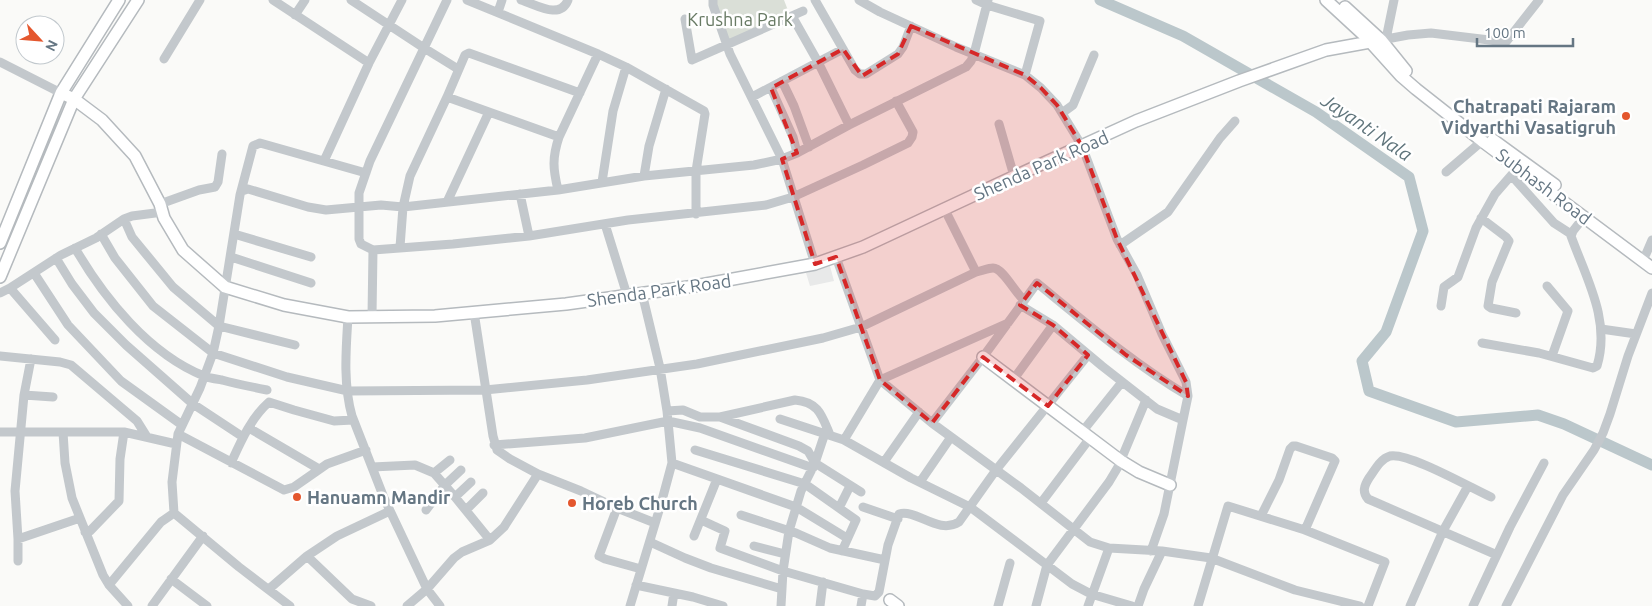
<svg xmlns="http://www.w3.org/2000/svg" width="1652" height="606" font-family="Ubuntu,sans-serif">
	<style>
		.built { fill: #e8e9e9 }
		.green { fill: #dadfd7 }
		.lines { fill: none; stroke-linecap: round; stroke-linejoin: round }
		.river { stroke: #bbc7cb; stroke-width: 11 }
		.major-casing { stroke: #b5babe; stroke-width: 14 }
		.minor { stroke: #c3c8cc; stroke-width: 9 }
		.major { stroke: #fff; stroke-width: 11 }
		.marked { fill: #d62828; fill-opacity: 0.2; stroke: #d62828; stroke-width: 4; stroke-dasharray: 10 6; stroke-linejoin: round }
		.poi-dot { fill: #e4572e; stroke: #fff; stroke-width: 2 }
		.labels { text-anchor: middle; dominant-baseline: central; stroke-width: 5; stroke-linejoin: round; paint-order: stroke }
		.park-label { font-size: 18px; fill: #687a64; stroke: #fff }
		.poi-label { font-size: 18px; font-weight: bold; fill: #657683; stroke: #fff; text-anchor: start }
		.street-label { font-size: 18px; fill: #657683; stroke: #fff }
		.water-label { font-size: 19px; font-style: italic; fill: #60757c; stroke: #fff }
	</style>
	<rect width="100%" height="100%" fill="#fafaf8"/>
	<path class="built" d="M830 266 834 281 810 286 806 273Z"/>
	<path class="green" d="M713 0H784L789 13 730 44Z"/>
	<g class="lines">
		<path class="river" d="M1100 0 1183 36 1316 112 1409 177 1423 231 1386 332 1362 361 1369 391 1456 422 1538 415 1564 424 1652 465"/>
		<g class="major-casing">
			<path id="major" d="M1326 0 1365 36 1401 76 1416 89 1482 141 1652 268
				M1345 7 1381 40 1406 71
				M61 93 74 99 102 120 135 156 160 204 164 218 183 250 225 287 284 305 348 317 435 316 566 304 695 286 815 264 863 247 1000 183 1136 121 1239 81 1326 50 1381 40
				M1493 140 1555 185
				M0 243 61 93 119 0
				M0 277 74 99 138 0
				M983 357 1121 461 1139 472 1170 485
				M890 600 898 606"/>
		</g>
		<path class="minor" d="M273 0 369 63
			M351 0 424 48 458 69
			M447 0 370 161 359 193V239L361 244 373 250 453 244 529 236 628 220 766 205 793 197 863 165 908 143 912 137 913 132 896 101
			M467 0 598 54
			M521 0C537 5 560 20 568 0
			M713 0V5L730 54 782 159 815 264
			M815 0 855 70 860 74H866L898 54 903 47 911 26
			M859 0 880 12 956 47 1025 75 1041 88 1057 105 1082 146 1117 239 1137 275 1162 334 1186 382 1188 396 1183 420 1164 514 1151 551
			M976 0 987 5 1040 21 1025 75
			M498 12 502 0
			M295 15 305 0
			M792 16 818 62 849 125
			M685 19 692 60 803 11
			M1386 39 1394 0
			M1381 40 1408 35 1431 33 1506 42 1539 0
			M164 59 200 0
			M0 62 61 93
			M782 81 794 106 809 147
			M771 88 793 137 797 153
			M447 97 465 55 469 53 580 93
			M752 97 843 49
			M1062 113 1073 105 1094 55
			M999 124 1014 176
			M324 161 369 63 402 0
			M1446 172 1488 136
			M644 176 649 146 666 89
			M1512 176 1554 223 1571 234
			M602 182 613 111 626 67
			M558 190C553 169 552 158 559 137L598 54 626 67 704 111 705 114 696 171V214
			M242 191 248 189 308 207 326 210 381 205 403 207 558 190 644 176 754 165 782 159 797 153 849 125 966 67 971 61 974 54 988 0
			M520 194 529 236
			M447 202 489 112
			M160 204 199 190 215 187 218 182 222 154
			M944 208 976 272
			M1481 218 1506 237 1509 241 1492 282 1488 306 1491 308 1516 313
			M124 219 132 237 173 287 219 326 295 345
			M605 224 627 295
			M101 234 115 258 153 306 213 353 287 377 348 391 485 390 587 380 697 364 823 338 861 327 976 272C982 271 988 268 993 268 1003 268 1015 293 1024 300
			M234 234 311 257
			M1120 245 1168 212 1220 138 1235 121
			M400 247 403 207 410 176 447 97 559 137
			M75 248C104 298 149 354 204 376 209 378 216 379 222 380 237 384 252 387 267 390
			M1646 254 1652 240
			M231 257 311 283
			M836 257 880 380 932 423 1021 488 1090 542 1109 548 1162 551 1144 589 1138 606
			M56 258 72 284 94 313 126 345 193 404 243 437
			M34 273 68 325 121 381 182 425
			M1547 286 1568 311 1552 356
			M10 288 55 340
			M0 293 10 288 61 255 96 238 124 219 132 216 163 212
			M1020 305 1053 325 1102 366 1157 409 1183 420
			M1441 306 1444 287 1458 277 1476 228 1495 194 1522 163
			M474 312 493 436 497 450 510 459 538 474 581 491 617 508 655 523
			M372 316 373 250
			M348 317C346 349 343 384 352 416L384 498 427 589 440 606
			M1601 329 1636 334
			M1482 343 1539 353 1593 368 1597 366C1611 320 1586 278 1571 236L1573 231 1584 217
			M0 356 60 362 71 365 137 421 147 437
			M1013 380 1053 325
			M24 395 53 397
			M667 411 683 410 700 417H720L799 446 808 451 815 463 861 492
			M720 417 795 400C819 402 822 416 830 435
			M780 419 844 440 911 478 970 507 1072 584 1091 594 1132 606
			M932 423 983 357 1037 283C1086 323 1134 364 1188 396
			M249 428 319 469
			M0 432H124L176 444
			M63 432 65 463 72 498 103 575 109 585 128 606
			M1082 432 1122 382
			M178 434 284 490 294 487 327 464 366 450
			M844 440 880 380 1008 323
			M494 445 585 438 668 421 700 428 813 468
			M695 450 805 484 856 520 842 551
			M884 462 919 412
			M231 463C241 441 251 418 269 402L294 410 334 421 353 420
			M672 463 796 507 847 538
			M372 467 415 465 434 473 455 497 490 540
			M434 473 450 460
			M920 482 951 437
			M455 497 471 482
			M1491 497C1471 488 1408 452 1390 456 1380 459 1375 470 1369 478 1364 486 1362 492 1368 499L1497 555
			M1041 503 1090 438
			M863 507 898 519
			M617 508 599 556 605 559 641 569
			M839 508 850 486
			M426 510 445 485 461 470
			M466 510 483 493
			M741 515 796 533 830 548 885 560
			M1261 516 1279 480 1290 449 1293 446H1296L1332 458 1335 461 1305 530
			M701 520 725 531 720 548 783 571 863 594
			M85 532 90 531 119 501 120 459 124 432
			M694 536 717 479
			M18 539 80 518
			M650 542 685 558 711 568 782 589
			M754 546 785 554
			M1162 551 1211 558 1295 590 1360 606
			M307 556 352 599 371 606
			M18 561V539L15 491 24 395 31 359
			M171 579 207 606
			M109 585 161 522 174 513
			M636 585 693 597 723 606
			M269 589 307 556 337 536 390 511
			M152 606 203 536
			M290 606 239 567 174 513 172 482 178 434 200 388 213 353 219 326 240 195 253 146 260 143 366 173
			M407 606 427 589 454 558 462 552 490 540 504 527 538 474
			M630 606 661 504 672 463 667 411 660 368 642 293
			M672 606 674 593
			M781 606 783 571 789 531 801 491 815 463 825 433
			M820 606 823 582
			M861 606 863 594 875 596 879 592 888 545 899 514C917 509 938 535 959 522L996 470 1088 355
			M998 606 1010 563
			M1036 606 1047 565 1109 482 1118 467 1146 400
			M1088 606 1109 548
			M1198 606 1228 506 1305 530 1385 562 1368 606
			M1410 606 1443 531 1468 486
			M1473 606 1510 527 1544 463
			M1506 606 1563 495 1594 450 1603 433 1610 414 1628 356 1652 293"/>
		<use href="#major" class="major"/>
	</g>
	<path class="marked" d="M911 26 1025 75 1041 88 1057 105 1082 146 1117 239 1186 382 1188 396 1126 355 1037 283 1020 305 1053 325 1088 355 1048 406 983 357 932 423 880 380 836 257 815 264 782 159 797 153 771 88 843 49 862 76 898 54Z"/>
	<g class="poi-dot">
		<circle cx="1626" cy="116" r="5"/>
		<circle cx="297" cy="497" r="5"/>
		<circle cx="572" cy="503" r="5"/>
	</g>
	<g class="labels">
		<g class="park-label">
			<text x="740" y="19">Krushna Park</text>
		</g>
		<g class="poi-label">
			<text x="1616" y="106" text-anchor="end">Chatrapati Rajaram<tspan x="1616" dy="21">Vidyarthi Vasatigruh</tspan></text>
			<text x="307" y="497">Hanuamn Mandir</text>
			<text x="582" y="503">Horeb Church</text>
		</g>
		<g class="street-label">
			<text transform="translate(1041 165) rotate(-24)">Shenda Park Road</text>
			<text transform="translate(1544 186) rotate(37)">Subhash Road</text>
			<text transform="translate(659 290) rotate(-8)">Shenda Park Road</text>
		</g>
		<g class="water-label">
			<text transform="translate(1367 127) rotate(34)">Jayanti Nala</text>
		</g>
	</g>
	<g transform="translate(40 40) rotate(116)"><circle r="24" fill="#ffffff" stroke="#c1c8cd"/>
	<path d="M0-4L9 19L0 12L-9 19Z" fill="#e4572e"/>
	<text y="-8" font-size="14" font-weight="bold" text-anchor="middle" fill="#657683">N</text>
	</g>
	<path d="M1477 38v8h96v-8" fill="none" stroke="#657683" stroke-width="2.5"/>
	<text x="1484" y="38" font-size="15" fill="#657683" stroke="#ffffff" stroke-width="4" paint-order="stroke">100 m</text>
</svg>
